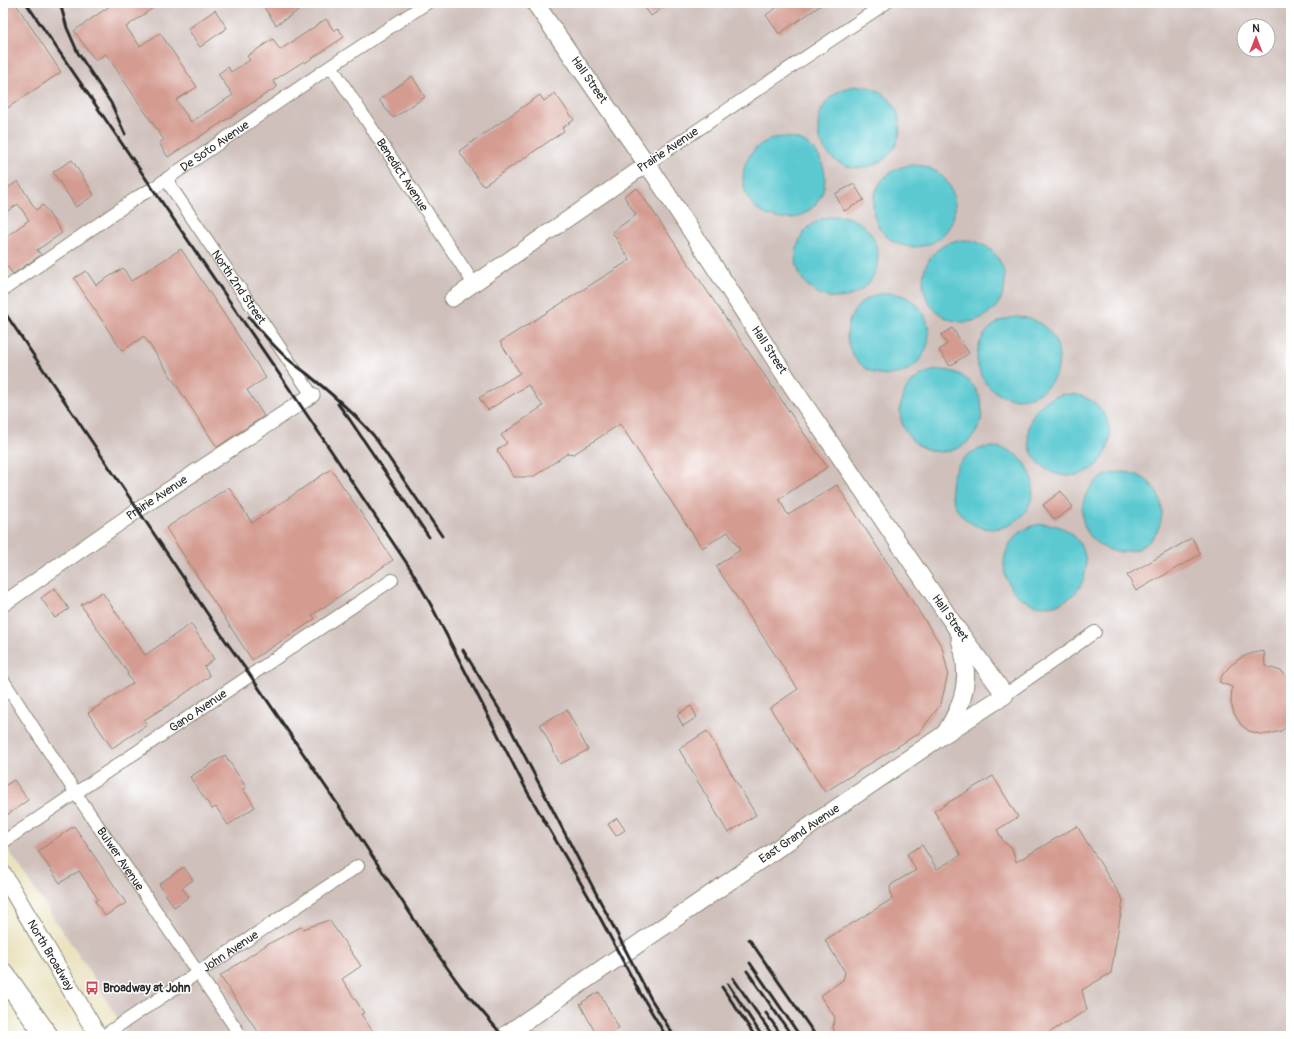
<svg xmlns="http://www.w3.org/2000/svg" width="1294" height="1039" font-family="Pangolin,sans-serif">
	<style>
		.industrial { fill: #cfc0bb; fill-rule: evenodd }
		.water { fill: #5cc9d1; stroke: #447a7e }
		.building { fill: #d49b91 }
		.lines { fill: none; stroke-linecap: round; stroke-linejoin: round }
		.minor-casing { stroke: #8a8674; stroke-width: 14 }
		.tertiary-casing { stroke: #8a8674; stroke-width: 17 }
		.secondary-casing { stroke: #8a8674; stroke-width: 19 }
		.motorway-casing { stroke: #8a8674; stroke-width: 24 }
		.minor { stroke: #fff; stroke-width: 12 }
		.tertiary { stroke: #fff; stroke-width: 15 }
		.secondary { stroke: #fff; stroke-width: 17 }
		.motorway { stroke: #fff; stroke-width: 22 }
		.rail { stroke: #2b2b2b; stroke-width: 3 }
		.labels { text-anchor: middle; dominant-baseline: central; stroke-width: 3; stroke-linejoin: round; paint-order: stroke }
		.street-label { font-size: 12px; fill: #2b2b2b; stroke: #fff }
		.poi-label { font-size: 12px; font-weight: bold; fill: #2b2b2b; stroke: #fff; text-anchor: start }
	</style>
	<rect width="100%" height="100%" fill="#fff"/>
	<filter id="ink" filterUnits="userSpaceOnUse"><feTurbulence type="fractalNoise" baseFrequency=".025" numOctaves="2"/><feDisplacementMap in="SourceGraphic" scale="8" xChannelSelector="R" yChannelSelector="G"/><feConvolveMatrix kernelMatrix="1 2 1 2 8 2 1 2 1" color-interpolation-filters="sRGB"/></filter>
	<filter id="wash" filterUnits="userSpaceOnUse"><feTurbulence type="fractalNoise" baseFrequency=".012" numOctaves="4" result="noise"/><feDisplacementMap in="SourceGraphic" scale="16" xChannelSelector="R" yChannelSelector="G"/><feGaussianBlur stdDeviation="0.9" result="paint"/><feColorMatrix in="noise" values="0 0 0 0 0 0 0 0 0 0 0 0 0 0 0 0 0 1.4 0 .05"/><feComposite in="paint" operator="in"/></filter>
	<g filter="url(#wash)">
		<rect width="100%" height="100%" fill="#e9e2be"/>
		<path class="industrial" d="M3 3H1291V1036H128L90 972 3 842ZM1244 26H1268V50H1244Z"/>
		<path class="water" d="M818 127a41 41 0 1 1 82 0a41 41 0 1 1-82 0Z
			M743 178a41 41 0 1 1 82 0a41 41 0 1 1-82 0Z
			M873 206a41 41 0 1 1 82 0a41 41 0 1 1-82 0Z
			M796 257a41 41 0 1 1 82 0a41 41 0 1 1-82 0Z
			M923 281a41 41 0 1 1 82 0a41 41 0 1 1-82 0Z
			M847 334a41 41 0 1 1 82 0a41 41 0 1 1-82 0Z
			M977 358a41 41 0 1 1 82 0a41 41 0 1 1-82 0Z
			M900 411a41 41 0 1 1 82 0a41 41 0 1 1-82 0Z
			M1028 435a41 41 0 1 1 82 0a41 41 0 1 1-82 0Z
			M951 488a41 41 0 1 1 82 0a41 41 0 1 1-82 0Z
			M1082 512a40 40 0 1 1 80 0a40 40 0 1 1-80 0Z
			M1004 565a41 41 0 1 1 82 0a41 41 0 1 1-82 0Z"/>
		<g id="blocks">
			<path class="building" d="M3 3H15L61 72 3 111V93L10 88 3 79Z
				M114 3H160L126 27 140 46 160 33 197 87 176 100 191 122 233 95 218 74 228 67 231 72 250 60 247 56 273 39 280 50 326 19 334 31 338 28 344 37 305 63 304 61 273 81 277 87 168 157 159 143 164 140 106 54 95 60 74 31Z
				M270 3H310L276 25 264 7Z
				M642 3H670L651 16Z
				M783 3H824L779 34 766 15Z
				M215 10 227 28 200 47 188 29Z
				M412 76 425 97 393 118 379 100Z
				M555 93 574 120 562 128 564 131 483 186 459 151 540 95 544 101Z
				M72 160 94 195 76 207 53 172Z
				M18 181 36 210 43 205 62 233 37 250 41 255 13 274 3 261V239L29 220 18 204 3 214V191Z
				M854 184 864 200 844 211 835 194Z
				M637 188 827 467 779 499 788 515 837 485 942 647 948 673 941 704 919 733 825 792 770 708 798 689 716 566 740 550 728 532 702 548 620 424 574 454 568 453 533 477H514L497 450 507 443 501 435 543 406 528 385 488 410 479 398 520 373 500 342 630 260 612 232 636 215 624 196Z
				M181 249 266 378 247 390 264 416 217 447 144 336 122 351 74 278 86 271 96 285 123 268 131 281Z
				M952 328 969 353 950 366 939 350 947 344 941 335Z
				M331 469 393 560 312 615 315 619 252 660 166 528 229 487 252 523Z
				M1061 491 1073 507 1055 520 1043 505Z
				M1192 538 1201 554 1136 591 1127 575Z
				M55 588 69 609 55 618 41 598Z
				M102 592 145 655 191 624 214 659 204 667 210 676 170 704 144 720 147 725 112 748 88 713 133 683 127 674 128 673 81 605Z
				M1264 651 1265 666 1281 671 1291 679V723L1281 731 1270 734H1260L1249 731 1241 725 1234 713 1231 703 1232 687 1219 682 1223 674 1231 665 1242 657 1253 653Z
				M691 706 697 717 683 726 677 715Z
				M567 710 588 750 560 764 540 724Z
				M707 731 716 746H715L756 815 728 833 679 749Z
				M225 755 246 787 243 789 255 807 228 825 216 807 212 809 190 777Z
				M993 776 1018 817 997 830 1004 842 1012 848 1016 862 1077 826 1123 900 1111 973 1082 990 1087 1010 1043 1036H837L833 1028 835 1017 820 996 843 980 845 972 825 940 892 899 890 887 892 884 916 870 907 854 922 845 937 869 961 855 934 811Z
				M14 780 28 800 3 818V787Z
				M617 818 625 830 616 836 608 824Z
				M74 826 126 903 105 916 95 901 98 899 79 871 60 883 38 851Z
				M184 867 193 880 182 888 189 897 174 907 159 884Z
				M329 920 361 966 342 979 364 1013 361 1014 376 1036H261L220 976 266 945 301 927 303 929Z
				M599 992 619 1028 605 1036 602 1031 596 1034 580 1004 583 1003 582 1002Z"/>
		</g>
	</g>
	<g filter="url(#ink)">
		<use href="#blocks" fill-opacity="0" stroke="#8a8674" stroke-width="1"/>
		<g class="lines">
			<g class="minor-casing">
				<g id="minor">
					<path id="s1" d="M331 66 474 284"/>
					<path d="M647 164 886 3"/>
					<path id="s2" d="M169 177 171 187 312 395"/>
					<path id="s3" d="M3 290 139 196 152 189 331 66 427 3"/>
					<path id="s4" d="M3 680 75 792 241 1036"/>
					<path d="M1005 695 1095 632"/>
					<path id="s5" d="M3 842 392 580"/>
					<path id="s6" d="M103 1036 358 866"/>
				</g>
			</g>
			<g class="tertiary-casing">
				<g id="tertiary">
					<path d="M452 299 647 164"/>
					<path id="s7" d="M3 604 138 510 312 395"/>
				</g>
			</g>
			<g class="secondary-casing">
				<g id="secondary">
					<path d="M946 732C966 700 971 675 960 639"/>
					<path id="s8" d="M3 874 98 1036"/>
					<path id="s9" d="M504 1036 943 735 1005 695 957 629 796 392 660 183 535 3"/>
				</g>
			</g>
			<g class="motorway-casing">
				<path id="motorway" d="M3 974 47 1036"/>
			</g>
			<use href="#minor" class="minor"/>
			<use href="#tertiary" class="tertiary"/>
			<use href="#secondary" class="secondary"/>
			<use href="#motorway" class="motorway"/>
			<path class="rail" d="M26 3 299 403 410 568 431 605 528 793 590 899 639 991 666 1036
				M60 3 67 28 78 53 111 103 125 134
				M3 310 138 510 225 640 250 675 355 830 433 948 461 987 503 1036
				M249 317C261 331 273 346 287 358 294 365 303 370 311 377 333 395 355 414 374 436L442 536
				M338 404 350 420 429 537
				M463 650 507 722 651 999 674 1036
				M749 939 816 1036
				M750 963 800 1036
				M747 971 792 1036
				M733 978 773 1036
				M728 984 762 1036
				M722 987 755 1036
				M766 1013 782 1036"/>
		</g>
	</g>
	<defs>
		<g id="bus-bare" transform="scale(1.08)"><path d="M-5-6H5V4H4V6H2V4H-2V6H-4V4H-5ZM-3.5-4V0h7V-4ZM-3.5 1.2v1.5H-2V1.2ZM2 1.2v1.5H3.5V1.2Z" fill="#d1495b" stroke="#fff" stroke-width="2.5" paint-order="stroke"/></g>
	</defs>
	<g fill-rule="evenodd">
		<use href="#bus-bare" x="92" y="988"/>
	</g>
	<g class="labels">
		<g class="street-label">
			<text transform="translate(589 80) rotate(55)">Hall Street</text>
			<text stroke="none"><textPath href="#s3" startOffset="256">De Soto Avenue</textPath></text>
			<text transform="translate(668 150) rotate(-34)">Prairie Avenue</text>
			<text stroke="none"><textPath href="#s1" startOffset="130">Benedict Avenue</textPath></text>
			<text stroke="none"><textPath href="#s2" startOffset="131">North 2nd Street</textPath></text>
			<text transform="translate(769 350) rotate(57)">Hall Street</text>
			<text stroke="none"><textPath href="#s7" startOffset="187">Prairie Avenue</textPath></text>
			<text transform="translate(950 618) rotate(55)">Hall Street</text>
			<text stroke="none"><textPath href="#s5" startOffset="235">Gano Avenue</textPath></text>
			<text stroke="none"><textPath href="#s9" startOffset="358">East Grand Avenue</textPath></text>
			<text stroke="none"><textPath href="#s4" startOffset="214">Bulwer Avenue</textPath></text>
			<text stroke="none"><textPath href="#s6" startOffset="153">John Avenue</textPath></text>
			<text stroke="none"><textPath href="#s8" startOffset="94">North Broadway</textPath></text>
		</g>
		<g class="poi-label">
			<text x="103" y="988">Broadway at John</text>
		</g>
	</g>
	<rect width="1294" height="1039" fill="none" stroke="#fff" stroke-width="16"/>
	<g transform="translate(1256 38)"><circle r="19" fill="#ffffff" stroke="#aaaaaa"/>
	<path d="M0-3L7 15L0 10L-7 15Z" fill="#d1495b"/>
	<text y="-6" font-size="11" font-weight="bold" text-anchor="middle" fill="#2b2b2b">N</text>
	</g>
</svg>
